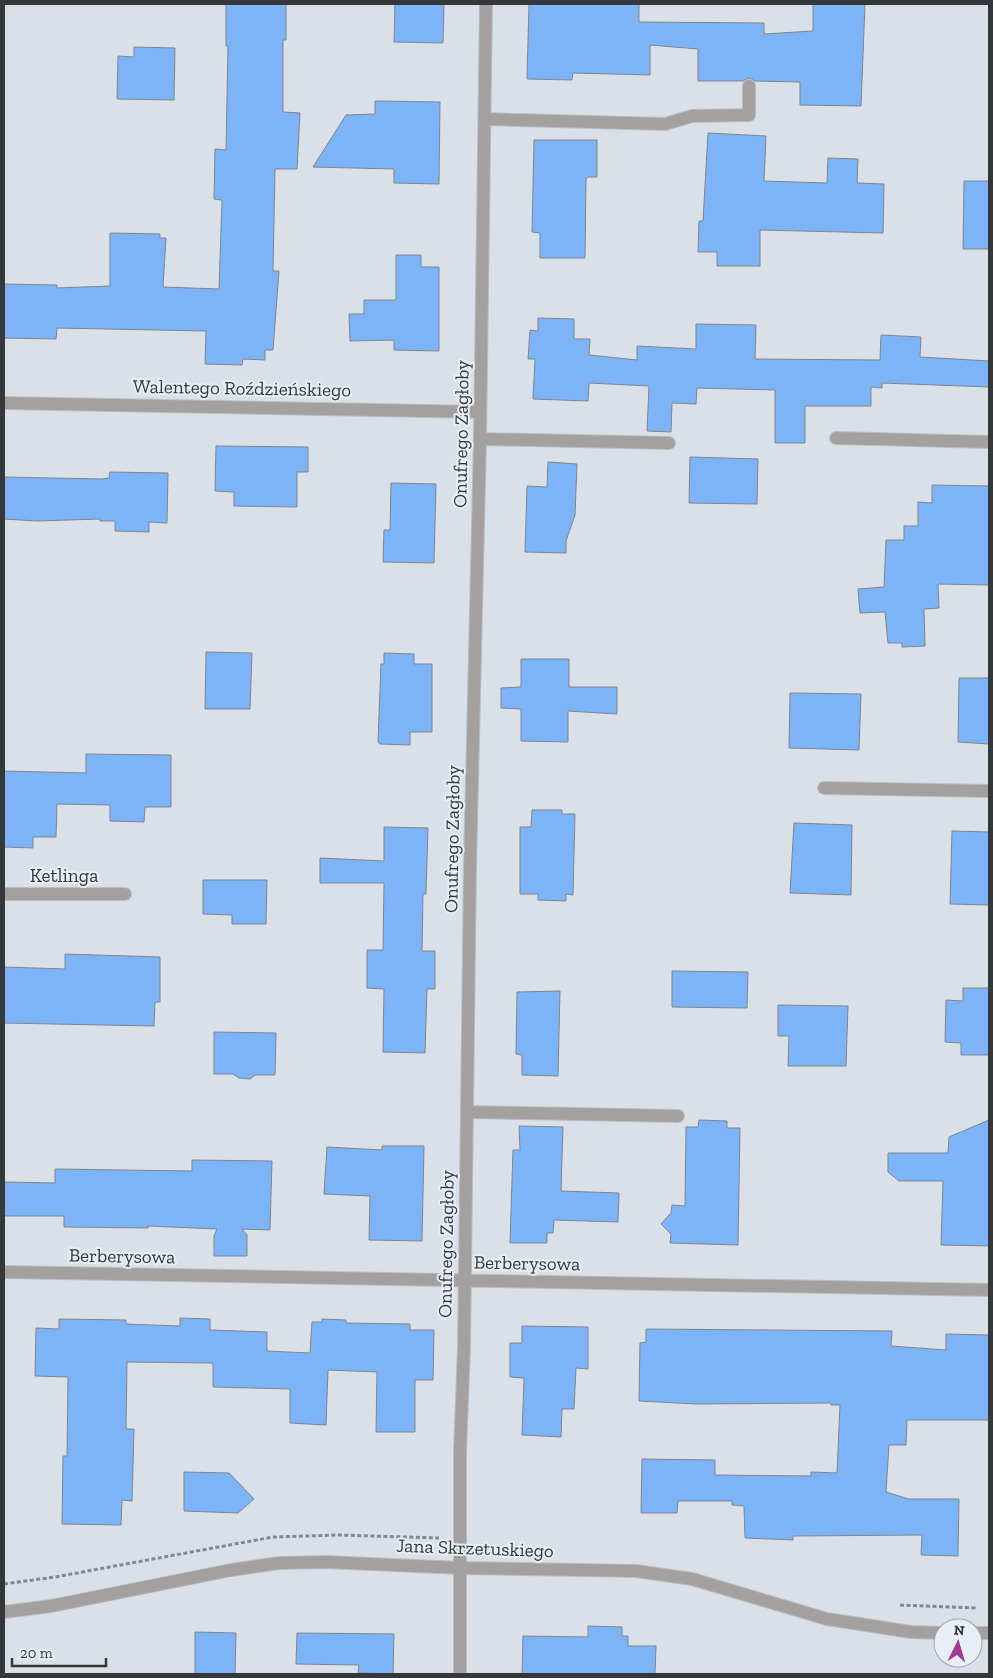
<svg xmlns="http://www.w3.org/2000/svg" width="993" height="1678" font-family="'Zilla Slab',serif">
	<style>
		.building { fill: #7db4f8; stroke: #7f858c }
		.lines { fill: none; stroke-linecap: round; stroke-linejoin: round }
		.minor-casing { stroke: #b9bec5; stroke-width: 14 }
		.path { stroke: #84888e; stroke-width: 3; stroke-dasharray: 4 2.5; stroke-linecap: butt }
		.minor { stroke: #a5a0a0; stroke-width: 12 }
		.labels { text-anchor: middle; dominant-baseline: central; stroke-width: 4; stroke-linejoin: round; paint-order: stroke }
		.street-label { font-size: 19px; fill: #35383b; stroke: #e7eef6 }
	</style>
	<rect width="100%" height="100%" fill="#dae0e8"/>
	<path class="building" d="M226 4H286V40H283V112L300 113 297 169H275L273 271H279L273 350H265V360L243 359 242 365 205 364 206 331 57 328 56 339 4 338V284L57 285V288L110 286V233L160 234V238H166L163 287 219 289 222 200 214 199 215 149 226 150 228 46H226Z
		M395 4H444L443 43 394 42Z
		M529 4H639V22L764 23V34L813 31V4H865L861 106 800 105V82L755 81 749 78 743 81H698V49L650 45V75L573 73 572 80 527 79Z
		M134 47 175 48 174 100 117 99 118 56 134 57Z
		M375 101 440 102 439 184 394 183V169L313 167 346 115 375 114Z
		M708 133 766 136 764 181 827 183 828 158 858 159 857 183 884 184 883 233 760 230V266H717V252H698L699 221H703Z
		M534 140H597V177H588L586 179 585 258H540V233L532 232Z
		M964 181H989V249H963Z
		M396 255H421V267H439V351L394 350V340L350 341 349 314H364V300H396Z
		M538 318 574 319V339H590L589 355 637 360V346L696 349V324L756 325 755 359 880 360 881 335 921 337 920 357 989 361V387L882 383V388L871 387V406H805V443H775V390L697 388 696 404 672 403 671 432 647 431 649 386 589 383 588 401 533 399 535 359H528L530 330 538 331Z
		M216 446 308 447V472H297V507L234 506V492L215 491Z
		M690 457 758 459 757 504 689 503Z
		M548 462 577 464 575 515 566 541V553L525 552 527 486 547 487Z
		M110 472 168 473 167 523 149 522V532L115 531V521H100V519L37 521 4 519V477L101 479 109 478Z
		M391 483 436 484 434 563 383 562 384 530H390Z
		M932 485 989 486V585L938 584 939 608 924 609 925 646 902 647V643H888L885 612 860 613 858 589 884 587 886 540H904V526H918V502L932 503Z
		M206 652 252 653 250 709H205Z
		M384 653 414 654V664H432V732H410V745L380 744 378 742 381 664H384Z
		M521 659H569V687H617V714L568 711V742L521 741V709L501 708V688L521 687Z
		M959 678H989V744L958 742Z
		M790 693 861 694 859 750 789 748Z
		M86 754 171 755V807H145L144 822 110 821V805L57 804 56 837H33V848L4 847V771L86 773Z
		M532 810H562V814H575L573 895 566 894V901L538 900V894H520V827H531Z
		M794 823 852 825 851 895 790 893Z
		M384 827 428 828 426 894H423L422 951H435V989H427L425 1053 383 1052 384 989 367 988V950H383L384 883H320V858L384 861Z
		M952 831 989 832V905L950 904Z
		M203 880H267L266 924H232V915L203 914Z
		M65 954 160 957V1002H155L154 1026 4 1023V967L65 969Z
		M672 971 748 972 747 1008 672 1007Z
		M963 988H989V1055H961V1043L945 1042 946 1000 963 1001Z
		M560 991 558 1076 522 1075V1055L516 1054 517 992Z
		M778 1005 848 1006 846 1066H788L789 1036H778Z
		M214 1032 276 1033 275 1075H255L250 1079 239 1078 233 1074H214Z
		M699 1120 727 1121V1128H740L738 1245 670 1243 671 1234 661 1224 671 1213 672 1205 685 1206 686 1127H698Z
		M989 1120V1246L941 1245 943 1181H899L888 1172V1153H948L949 1137Z
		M519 1126 563 1127 561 1191 619 1193 618 1222 554 1220 553 1233H547V1243H510L513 1150H520Z
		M382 1146H424L422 1241 369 1240 370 1196 324 1194 327 1147 382 1150Z
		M192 1160 272 1161 270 1230 242 1229 247 1235V1256H214V1236L217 1229 148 1226V1228L64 1227V1216H4V1183L6 1182 55 1183V1169L192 1171Z
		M180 1318 210 1319V1330L267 1332V1351L310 1353 312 1322H322V1319L346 1320V1323L410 1324V1330H434L433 1380H415V1432H376L377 1372 328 1370 326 1425 290 1423V1389L213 1387V1363L127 1362 126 1429H134L132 1501 122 1500 121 1525 62 1524 63 1456H67L68 1377 35 1376 36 1328 59 1329V1319L126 1320V1324L180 1326Z
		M522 1326 588 1327V1369L576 1368 574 1409H562L561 1437 522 1435 524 1378 510 1377V1343H522Z
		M646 1329 892 1331 891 1346 946 1350V1334L989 1335V1420H907L906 1445H889L886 1492 909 1499H959L958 1556 921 1555 922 1535 793 1536V1540L745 1538 744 1506 732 1505V1501H678L677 1513H641L642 1459 715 1460V1475L811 1476V1472L837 1473 840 1405H831V1403L696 1404 639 1401 640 1343 646 1342Z
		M184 1472 229 1473 254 1499 238 1513 184 1511Z
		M588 1626 622 1627V1636H628V1646H656L655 1674H522L523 1636 588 1637Z
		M195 1632 236 1633 235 1674H195Z
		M297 1633 394 1634 393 1674 358 1673 359 1665 296 1664Z"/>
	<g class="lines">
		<g class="minor-casing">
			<path id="minor" d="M485 119 665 124 692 116 749 115V86
				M4 403 480 412
				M836 438 989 442
				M480 439 669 443
				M824 788 989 791
				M4 894H125
				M467 1112 678 1116
				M4 1272 989 1290
				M4 1612 51 1606 231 1570 279 1563 326 1562 461 1568 636 1571 692 1579 827 1619 911 1632 943 1633
				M973 1633H989
				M460 1674V1452L464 1347 470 867 480 439 486 4"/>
		</g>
		<path class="path" d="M4 1584 55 1577 273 1537 339 1535 439 1538
			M900 1605 976 1608"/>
		<use href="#minor" class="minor"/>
	</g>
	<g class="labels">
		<g class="street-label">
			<text transform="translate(242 388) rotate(1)">Walentego Roździeńskiego</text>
			<text transform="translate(461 434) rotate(-89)">Onufrego Zagłoby</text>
			<text transform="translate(452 839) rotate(-89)">Onufrego Zagłoby</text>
			<text x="64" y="875">Ketlinga</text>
			<text transform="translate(446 1244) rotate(-89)">Onufrego Zagłoby</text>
			<text transform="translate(122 1256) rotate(1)">Berberysowa</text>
			<text transform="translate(527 1263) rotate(1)">Berberysowa</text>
			<text transform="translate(475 1548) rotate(2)">Jana Skrzetuskiego</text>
		</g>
	</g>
	<rect width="993" height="1678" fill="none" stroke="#35383b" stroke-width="10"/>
	<g transform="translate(958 1643) rotate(5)"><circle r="24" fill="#e7eef6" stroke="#a0a5ab"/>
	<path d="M0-4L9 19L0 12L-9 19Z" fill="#a53897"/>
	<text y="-8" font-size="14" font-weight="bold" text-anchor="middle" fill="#35383b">N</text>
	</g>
	<path d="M12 1658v8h94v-8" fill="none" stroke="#35383b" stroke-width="2.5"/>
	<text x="20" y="1658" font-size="15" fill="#35383b" stroke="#e7eef6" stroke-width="4" paint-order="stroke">20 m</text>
</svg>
